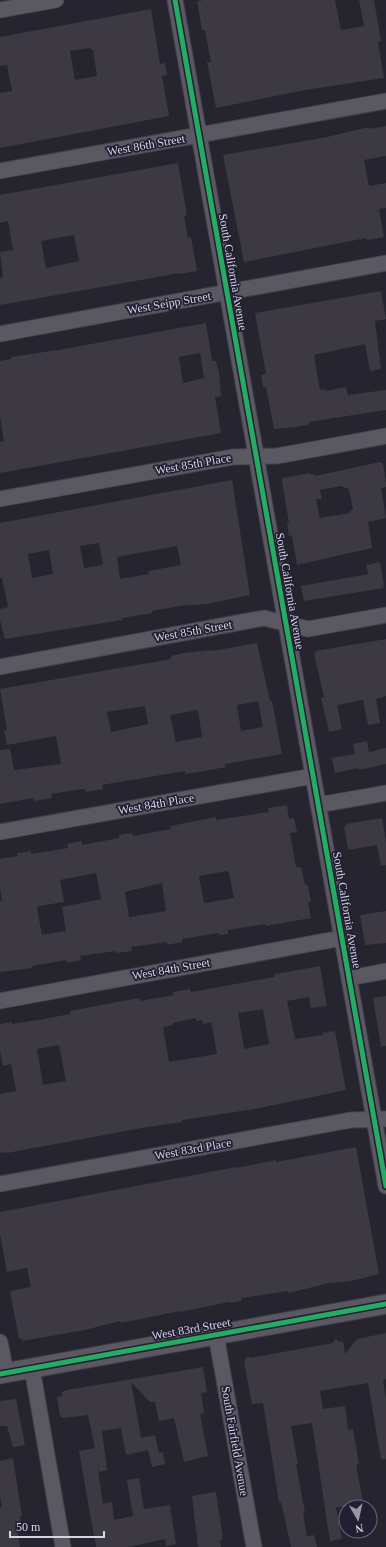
<svg xmlns="http://www.w3.org/2000/svg" width="386" height="1547" font-family="Georgia,serif">
	<style>
		.building { fill: #3c3943; fill-rule: evenodd }
		.lines { fill: none; stroke-linecap: round; stroke-linejoin: round }
		.minor-casing { stroke: #43424b; stroke-width: 17 }
		.tertiary-casing { stroke: #43424b; stroke-width: 21 }
		.minor { stroke: #5a5962; stroke-width: 15 }
		.tertiary { stroke: #5a5962; stroke-width: 19 }
		.cycleway-casing { stroke: #221f33; stroke-width: 8 }
		.cycleway { stroke: #26ab63; stroke-width: 5 }
		.labels { text-anchor: middle; dominant-baseline: central; stroke-width: 3.5; stroke-linejoin: round; paint-order: stroke }
		.street-label { font-size: 12px; fill: #d6d6e3; stroke: #221f33 }
	</style>
	<rect width="100%" height="100%" fill="#26242f"/>
	<path class="building" d="M204 0H335L341 30 364 26 359 0H374L381 41 378 42 384 78 305 90 216 108 207 62H211L205 30H202L197 1Z
		M151 9 160 64 165 63 167 75 162 76 169 116 0 148V93L12 91 7 65 0 66V37ZM91 48V50H93L97 76 75 80 70 51Z
		M386 126V156L364 160 369 186 386 183V208L379 209 384 237 367 240 366 238 244 262 223 155 327 137 369 127V129Z
		M178 163 187 215 184 216 188 238 191 237 197 271 180 274V273L0 305V278L3 277 0 252 13 250 8 221 0 223V195ZM74 235 79 261 46 268 41 241Z
		M381 291 386 319 375 321 381 369 370 371 365 344 314 355 320 390 325 389V391L346 387 348 395 386 390V410L309 422 308 425 296 427 274 429 266 387H263L261 375 266 374 255 313Z
		M206 323 212 361H216L219 373 221 396 215 397 221 433 0 473V442H4L0 417V361L11 359V357L64 349ZM200 353 204 378 183 383 179 357Z
		M380 462 383 464 386 483V487L381 488 386 518 368 522 372 548 297 565 292 535 289 536 287 523H289L282 481 283 478 310 473V475L315 474V476ZM341 486 349 489 353 510 350 511V513L320 518 316 499H322L320 490Z
		M232 480 250 595 206 604 180 606 152 611V613L122 618V620L5 639 0 620V609L8 607 2 578H0V523ZM99 543 103 565 84 568 80 546ZM177 546 181 565 148 571 149 574 120 579 117 557ZM49 550 53 574 32 578 28 554Z
		M380 562 384 586H382L383 588 304 601 301 586 368 574 366 565Z
		M386 639V696L376 699 380 723 368 725 363 700 337 705 342 729 329 732 321 698 324 697 314 654H316L315 651Z
		M257 643 270 701H272L282 754 225 764 226 767 199 772 185 774V771L102 785 103 789 85 792V789H82L51 794 52 798 34 801 33 798 0 804V750L10 749 14 770 61 764 56 736 7 745 4 730H7L0 689 171 659V656L184 653 211 650 212 651ZM258 701 263 727 241 731 237 705ZM145 706 148 724 111 732 107 712ZM198 710 202 737 176 742 170 715Z
		M367 741 369 752 386 748V764L359 770V768L335 773 332 758 355 754 353 744Z
		M287 805 289 819 294 818 297 832 290 833 296 867H301L305 885H308L311 902H308L311 918 266 926 265 924 228 930V934L220 935 218 933 182 939V942L167 945V942L131 947 132 951 116 953V951L80 956 81 960 67 963 66 960 32 966V968L0 972V901H2L0 888V859L18 856 17 853 31 851V854L68 848 67 844 82 841V845L119 838V835L132 833 133 836 171 829 170 826 216 817V820L269 812 268 808ZM227 871 229 873 234 898 204 903 199 876ZM96 873 101 899 62 907 66 931 42 935 37 908 39 906 64 902 60 880ZM162 883 166 911 129 917 125 892Z
		M382 818 386 842V865L381 866 377 845 348 850 344 826H347L346 824Z
		M386 911V943L365 945 360 915Z
		M320 966 327 1006 311 1008 309 997 287 1001 295 1039 323 1035 322 1033 335 1031 346 1090 255 1109 182 1120V1122L147 1127 7 1153V1152L0 1153V1094L16 1091 11 1064 3 1066 0 1051V1024L12 1022V1024L44 1019 70 1014V1011L139 998 140 1001 174 995 173 992 190 989 191 992 241 983 275 977V974ZM263 1009 269 1044 244 1049 238 1013ZM196 1018V1021L202 1020 203 1024 211 1022 217 1054 169 1062 163 1027 173 1025V1023ZM59 1045 66 1081 43 1085 37 1049Z
		M386 996V1046H381L373 998Z
		M356 1147 379 1274 351 1281 329 1283 289 1293 288 1291 242 1298 241 1301 230 1303 229 1302 180 1312V1311L121 1323 120 1321 85 1330 22 1341V1338L19 1339 10 1291 31 1287 27 1268 7 1272 0 1234V1212L220 1170 237 1167V1168L276 1160V1162Z
		M386 1333V1379L383 1380 386 1399V1459H381L368 1383 320 1391 323 1409 345 1406 348 1430 353 1429 359 1464 356 1465 364 1507H336L342 1539 330 1541 312 1423 291 1426 298 1464H296L305 1513H303L307 1536 314 1535 317 1547H291L281 1502H279L263 1403 252 1404 244 1362 247 1356 250 1358 333 1343 335 1339 340 1342 343 1341 345 1354 357 1339Z
		M203 1367 207 1392 201 1393 204 1413 200 1414 208 1456 184 1462 174 1418 159 1421 155 1402H150L131 1382 141 1438 155 1435 159 1453 163 1452 165 1464 152 1467 148 1450 126 1455 121 1428 102 1431 107 1470 99 1472 97 1462 103 1504 112 1502 114 1520 133 1516 127 1480 139 1478 144 1509 170 1505 176 1544 166 1546 165 1539 128 1547H96L79 1451 95 1448 88 1415 63 1418 60 1416 57 1397 62 1396V1392L67 1390Z
		M16 1399 25 1445 13 1447 7 1426H0V1401Z
		M13 1458 22 1516H20L21 1524 16 1525 20 1547H0V1507H2L0 1496V1461Z
		M216 1492 223 1539 220 1540 221 1547H198L192 1496Z"/>
	<g class="lines">
		<g class="minor-casing">
			<path id="minor" d="M175 0 386 1186
				M0 10 56 0
				M0 171 386 101
				M0 334 386 263
				M0 499 233 457 277 456 386 436
				M0 667 264 618 308 629 386 615
				M318 805 386 793
				M0 832 313 776
				M349 978 386 971
				M0 1001 342 938
				M0 1184 351 1120 386 1119
				M216 1335 254 1547
				M0 1342 6 1373
				M32 1368 63 1547"/>
		</g>
		<g class="tertiary-casing">
			<path id="tertiary" d="M0 1374 386 1304"/>
		</g>
		<use href="#minor" class="minor"/>
		<use href="#tertiary" class="tertiary"/>
		<g class="cycleway-casing">
			<path id="cycleway" d="M175 0 386 1186
				M0 1374 386 1304"/>
		</g>
		<use href="#cycleway" class="cycleway"/>
	</g>
	<g class="labels">
		<g class="street-label">
			<text transform="translate(146 145) rotate(-10)">West 86th Street</text>
			<text transform="translate(233 272) rotate(80)">South California Avenue</text>
			<text transform="translate(169 303) rotate(-10)">West Seipp Street</text>
			<text transform="translate(193 464) rotate(-10)">West 85th Place</text>
			<text transform="translate(290 591) rotate(80)">South California Avenue</text>
			<text transform="translate(193 631) rotate(-10)">West 85th Street</text>
			<text transform="translate(156 804) rotate(-10)">West 84th Place</text>
			<text transform="translate(347 910) rotate(80)">South California Avenue</text>
			<text transform="translate(171 969) rotate(-10)">West 84th Street</text>
			<text transform="translate(193 1149) rotate(-10)">West 83rd Place</text>
			<text transform="translate(191 1329) rotate(-10)">West 83rd Street</text>
			<text transform="translate(235 1441) rotate(80)">South Fairfield Avenue</text>
		</g>
	</g>
	<g transform="translate(358 1519) rotate(171)"><circle r="19" fill="#221f33" stroke="#6a6879"/>
	<path d="M0-3L7 15L0 10L-7 15Z" fill="#9898a4"/>
	<text y="-6" font-size="11" font-weight="bold" text-anchor="middle" fill="#d6d6e3">N</text>
	</g>
	<path d="M10 1531v6h94v-6" fill="none" stroke="#d6d6e3" stroke-width="2"/>
	<text x="16" y="1531" font-size="12" fill="#d6d6e3" stroke="#221f33" stroke-width="3" paint-order="stroke">50 m</text>
</svg>
